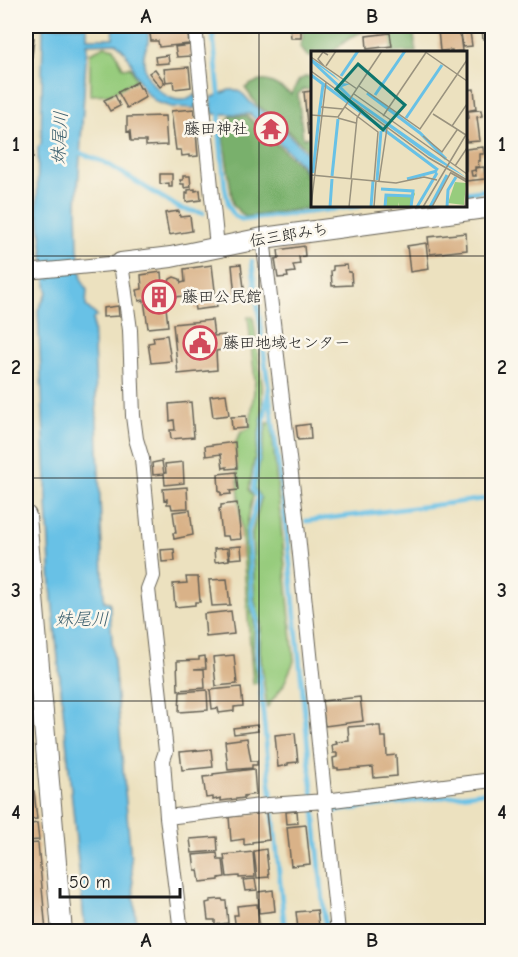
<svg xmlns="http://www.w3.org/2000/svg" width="518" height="957" font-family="'Comic Neue','Klee One',sans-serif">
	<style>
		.green { fill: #97cc7d; stroke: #5a744c; stroke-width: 1.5 }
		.forest { fill: #79b06c; stroke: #4a6644; stroke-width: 1.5 }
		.water { fill: #68c1e6; stroke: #426e81; stroke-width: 1.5 }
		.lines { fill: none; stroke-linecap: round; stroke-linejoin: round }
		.stream { stroke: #68c1e6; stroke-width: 4.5 }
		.building { fill: #d9b288 }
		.street-casing { stroke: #656155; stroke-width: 16 }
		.secondary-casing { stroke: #656155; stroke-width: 22 }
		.street { stroke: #fff; stroke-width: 14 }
		.secondary { stroke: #fff; stroke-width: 20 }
		.grid { fill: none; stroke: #1c1c1c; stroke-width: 1.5; stroke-opacity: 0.55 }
		.labels { text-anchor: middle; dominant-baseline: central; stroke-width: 5; stroke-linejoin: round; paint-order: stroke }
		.poi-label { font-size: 16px; fill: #1c1c1c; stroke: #fbf7ec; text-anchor: start }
		.street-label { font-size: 16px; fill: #1c1c1c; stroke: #fbf7ec }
		.water-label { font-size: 18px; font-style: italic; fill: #3a5e6d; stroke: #fbf7ec }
		.inset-river { fill: none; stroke: #68c1e6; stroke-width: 3 }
		.inset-road { fill: none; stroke: #99927e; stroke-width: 1.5 }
		.view { fill: #0f766e; fill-opacity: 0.15; stroke: #0f766e; stroke-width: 3 }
		.inset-edge { fill: none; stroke: #1c1c1c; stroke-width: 3 }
		.neatline { fill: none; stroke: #1c1c1c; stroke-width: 2 }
		.grid-label { font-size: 20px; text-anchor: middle; font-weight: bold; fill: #1c1c1c }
	</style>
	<rect width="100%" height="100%" fill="#fbf7ec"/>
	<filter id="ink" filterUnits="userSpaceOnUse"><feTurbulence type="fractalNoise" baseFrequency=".0167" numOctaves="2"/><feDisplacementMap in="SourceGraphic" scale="12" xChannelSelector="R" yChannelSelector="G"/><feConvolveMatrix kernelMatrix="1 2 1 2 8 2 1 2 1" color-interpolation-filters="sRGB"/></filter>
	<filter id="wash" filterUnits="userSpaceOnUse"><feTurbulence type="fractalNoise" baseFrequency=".008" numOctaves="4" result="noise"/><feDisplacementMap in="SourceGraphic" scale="24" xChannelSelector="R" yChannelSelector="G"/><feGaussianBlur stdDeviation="1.35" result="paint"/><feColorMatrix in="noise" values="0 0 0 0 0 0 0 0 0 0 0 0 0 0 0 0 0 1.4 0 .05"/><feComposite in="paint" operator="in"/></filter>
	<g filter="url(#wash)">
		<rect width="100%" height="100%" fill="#ece1bf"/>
		<path class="green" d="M105 46 114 48 123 68 130 67 136 80 110 94 90 95V53Z
			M248 317H253L262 386V415L249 490 253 496 245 532 250 605 254 622 253 651 257 683 253 684 235 444 241 432 250 428 255 381Z
			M271 422 294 661 283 686 267 707 260 651 261 625 255 601 252 533 261 499 255 488 267 423Z"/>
		<path class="forest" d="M302 26H413L416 52H392L389 33 385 29C359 30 352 35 332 52H312V56L308 57 300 47 303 37Z
			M307 76 312 78V90L304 89 298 94 303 138 312 137V154L271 115 257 105 245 88C265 74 274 83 291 94L299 80Z
			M231 116H247L301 167 312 185V206H317V207L245 217 233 205 222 128Z"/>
		<path class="water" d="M43 26H87V38H113L114 26H147L149 42C145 48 143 56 144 64 146 82 168 105 188 99 191 98 193 96 196 94V108L171 107 156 102 144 90 134 72 131 62 125 52 116 43 87 44 77 205 78 249 82 280 87 290 86 306 97 316 93 319 104 601 110 602V615L137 931H85L51 588 38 310 47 292 39 215H37L38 147 41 144Z
			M229 90H237L244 95 251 103 272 118 312 158V181L301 164 250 114H213L211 98Z"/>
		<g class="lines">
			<path class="stream" d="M212 26 220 100
				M220 109 219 127 225 188 229 207 235 216 243 220 360 206
				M77 152 104 162 181 209 203 213
				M466 193 492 189
				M252 261 286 523 326 932
				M268 393 253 490 258 498 248 532 252 602 257 619V653L285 932
				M306 521 492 498
				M328 812 492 791"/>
		</g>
		<g id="blocks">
			<path class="building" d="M149 26H187L189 44 159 47 158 41H151Z
				M290 26H301V38H291Z
				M482 26H492V38L483 39Z
				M459 27 462 51 452 52V50L440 51 438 30Z
				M470 32 472 46 463 47 461 33Z
				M390 33 392 46 367 49 366 36Z
				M26 37 34 38 32 57 26 56Z
				M190 45 191 56 177 57 175 47Z
				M168 55 169 63 156 64 155 57Z
				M189 67 191 87 174 89 173 81 166 82 164 69Z
				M155 69 165 83 160 87 149 73Z
				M137 82 140 88H142L146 97 127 108 118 92Z
				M474 89 476 109 466 111V90Z
				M312 91V133L308 134 304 92Z
				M115 95 120 106 110 111 104 100Z
				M26 108H31V129H26Z
				M194 109 198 156 189 157V155L182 156 181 150H176L171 111Z
				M481 110 482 116 477 117 480 141 466 142V119L469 118 468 111Z
				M165 116 167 145 146 146V141H131L130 131 127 132V117Z
				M33 130V158H26V131Z
				M483 147 484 154H480V161H478L479 167H475V170L471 171 472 176H476L475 168 484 167 485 179 466 181V149Z
				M160 174H172V187H169V183L160 184Z
				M183 176H190L191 187 184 188V184H181L180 180H183Z
				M195 189V191L200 190 201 200 186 202V193H188V190Z
				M179 211 180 217 190 216 192 231 169 235 165 213Z
				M466 233 467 250 430 254 428 237Z
				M426 243 429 269 410 272 407 246Z
				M304 246 305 256 299 257 300 264 293 265 295 272 287 273 288 277 278 278 275 259 279 258 278 250Z
				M241 264 245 296 235 297 232 265Z
				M212 265 217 307 195 310 193 295 165 298 168 326 148 328 144 300 139 301 137 290 142 289 141 275 161 272 162 285 168 284 170 279 174 277 180 279 181 283 185 282 184 269Z
				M347 265 348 272H351L352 285 332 286 331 271 333 270V266Z
				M118 306 119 316 103 317V308Z
				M212 320 214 336 225 335 227 349 216 351 217 370 178 374 173 324Z
				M167 335 171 361 151 363 148 343 154 342 153 337Z
				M226 394 229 415 213 417 210 396Z
				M191 402 194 437 171 439 170 430H175L174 420 170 421 169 404Z
				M246 416 247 428 232 429 231 417Z
				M310 424 311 439 298 440 296 426Z
				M235 442 237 468 227 469V467L223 468 221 454 206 456 205 446Z
				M162 461 164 474 153 475 152 463Z
				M183 462 184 483 165 485 164 473H166L165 464Z
				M236 472 238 490 230 491 231 494 221 495V492H219L218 474Z
				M187 487 188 508 172 509 171 504H167V499L164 500 163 489Z
				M237 503 241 539 229 540 228 536H222L219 509 221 508V505Z
				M190 510 193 535 174 539 173 533H176L173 512Z
				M241 546 242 558 230 559 229 547Z
				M227 548 229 560 215 562 214 549Z
				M174 549 175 561 162 562 161 550Z
				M186 577H198L200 602H195V605L175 607 173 584 187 583Z
				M227 579 230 605 212 606 209 580Z
				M231 611 234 634 206 637 204 614Z
				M234 655 237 684 216 686 213 657Z
				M205 656 206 668 194 669H204L205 688 178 690 177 661 199 660V657Z
				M241 687 243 706 234 707V711L219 713 218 708 212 709 210 690Z
				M207 690 208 710 179 712 180 692Z
				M360 697 363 721 325 726 322 701Z
				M257 725 258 731 234 734 233 728Z
				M374 725V726H380L381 737H386L387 756 396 755 397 776 374 778 373 767 338 770V768H334L333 758 337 757V753H333L332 745 337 744 336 742 349 741 348 727Z
				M295 733 298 762 288 763V765L278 767 275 735Z
				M247 738 251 761H257V765H252V768L228 770 225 741Z
				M211 749 213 767 182 770 180 752Z
				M254 769 256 794 244 796V798L221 801V798L213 800V797L206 798 203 777 213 776V774Z
				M26 791H34L37 819 26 820Z
				M297 811 298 823 287 824 286 812Z
				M266 812 269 840 252 842V844L244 845V839L231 841 229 817Z
				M37 823 39 840 27 841 26 825Z
				M306 825 310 864 291 866 287 827Z
				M217 837 218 851 192 853 190 839Z
				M38 843 46 932H26V844Z
				M266 849 269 877 257 878 254 851Z
				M253 852 255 877 239 878V876L227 877 224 855Z
				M217 853 218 860H223L225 877 219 878V880L200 882 198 870H195L193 855Z
				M255 879 257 890 245 891 243 880Z
				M273 890 275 911 259 913 258 892Z
				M222 899 223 901H226L228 923 215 925V920H208L206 903 210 902V900Z
				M257 904 260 929 240 931 239 929 236 930 234 915H238L237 906Z
				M317 910 319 926 298 929 296 912Z"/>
		</g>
	</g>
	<g filter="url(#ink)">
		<use href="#blocks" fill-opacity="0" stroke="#656155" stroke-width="1.5"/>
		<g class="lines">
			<g class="street-casing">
				<path id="street" d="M195 26 217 247
					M263 238 297 525 338 932
					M26 272 121 263 130 330 133 416 136 439 142 459 153 576 148 589 166 751 163 760 167 817 181 932
					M167 817 269 805 325 801 492 780"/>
			</g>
			<g class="secondary-casing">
				<path id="secondary" d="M121 263 171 257 263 238 492 207
					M26 516 62 932"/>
			</g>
			<use href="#street" class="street"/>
			<use href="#secondary" class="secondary"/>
		</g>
	</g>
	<path class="grid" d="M259 26V932M26 256H492M26 478H492M26 701H492"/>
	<defs>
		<g id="temple-ring" transform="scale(1.725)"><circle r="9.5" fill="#fbf7ec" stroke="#d1495b" stroke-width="1.5"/><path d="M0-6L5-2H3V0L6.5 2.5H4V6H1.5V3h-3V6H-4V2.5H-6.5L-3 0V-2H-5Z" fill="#d1495b"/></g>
		<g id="building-ring" transform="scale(1.725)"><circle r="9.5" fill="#fbf7ec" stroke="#d1495b" stroke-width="1.5"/><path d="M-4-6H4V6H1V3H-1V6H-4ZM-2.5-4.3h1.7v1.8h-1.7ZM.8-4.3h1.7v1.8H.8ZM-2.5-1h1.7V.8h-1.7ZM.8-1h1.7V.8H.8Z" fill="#d1495b"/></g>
		<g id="civic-ring" transform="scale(1.725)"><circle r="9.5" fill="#fbf7ec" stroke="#d1495b" stroke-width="1.5"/><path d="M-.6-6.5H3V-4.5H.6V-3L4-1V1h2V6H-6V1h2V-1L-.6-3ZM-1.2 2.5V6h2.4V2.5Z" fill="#d1495b"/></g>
	</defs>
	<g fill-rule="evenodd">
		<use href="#temple-ring" x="271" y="129"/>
		<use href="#building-ring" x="159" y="297"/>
		<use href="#civic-ring" x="200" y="343"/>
	</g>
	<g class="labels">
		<g class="poi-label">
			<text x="248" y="129" text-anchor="end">藤田神社</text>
			<text x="182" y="297">藤田公民館</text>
			<text x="223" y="343">藤田地域センター</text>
		</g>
		<g class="street-label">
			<text transform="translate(289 235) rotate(-9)">伝三郎みち</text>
		</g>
		<g class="water-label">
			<text transform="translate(60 138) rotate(-87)">妹尾川</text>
			<text x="82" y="619">妹尾川</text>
		</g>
	</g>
	<g transform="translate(311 51)">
		<rect width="156" height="156" fill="#ece1bf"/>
		<path d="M144 131 155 132 153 154 137 152ZM103 141 104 143 99 156H88L87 151V156H75L76 145H101Z" fill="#97cc7d"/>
		<path d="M0 7 23 24 30 31 7 14 30 35 32 32 39 33 31 36 40 45 156 127 118 105 37 46 0 11Z" fill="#68c1e6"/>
		<path class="inset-river" d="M0 24 127 119M30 25 47 0M56 42 109 82 135 108M64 44 94 0M8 64 12 34M95 67 131 14M2 122 8 65M21 125 27 68M96 128 126 120M66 129 70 80M70 138 102 140 100 156M19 156 21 128M60 156 62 130M74 156 75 144 100 145M106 156 126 122M119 156 136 124M136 156 137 139 145 126"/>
		<path class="inset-road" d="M113 0 156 30M0 6 46 38M13 15 7 8 12 1 17 4M15 15 25 0M0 20 118 107 156 129M48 35 109 78 156 9M43 43 156 123M10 56 32 58M34 56 67 81 63 130M122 63 141 75M0 64 27 66 71 0M72 65 116 0M27 67 45 72M155 84 141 75 156 53M112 85 131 101 146 79M144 115 156 97M140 122 156 131M0 124 85 132 113 126 126 129M40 128 46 67 51 59M68 130 76 77M0 155 15 31M38 156 41 128M63 156 65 130M112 156 156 82M121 156 140 121M154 156 156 135"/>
		<path class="view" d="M47 13 94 54 72 79 25 38Z"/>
		<rect width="156" height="156" class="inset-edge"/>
	</g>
	<rect width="518" height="957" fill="none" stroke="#fbf7ec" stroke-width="66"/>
	<path d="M60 888v9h120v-9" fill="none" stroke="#1c1c1c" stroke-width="3"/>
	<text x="69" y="888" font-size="18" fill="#1c1c1c" stroke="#fbf7ec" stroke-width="4.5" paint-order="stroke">50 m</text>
	<rect x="33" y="33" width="452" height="891" class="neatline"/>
	<g class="grid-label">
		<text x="146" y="23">A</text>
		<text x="372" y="23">B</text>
		<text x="16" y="151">1</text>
		<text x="502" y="151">1</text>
		<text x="16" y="374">2</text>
		<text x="502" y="374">2</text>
		<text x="16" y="597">3</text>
		<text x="502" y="597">3</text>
		<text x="16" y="819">4</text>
		<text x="502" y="819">4</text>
		<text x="146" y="947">A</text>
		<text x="372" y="947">B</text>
	</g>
</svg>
